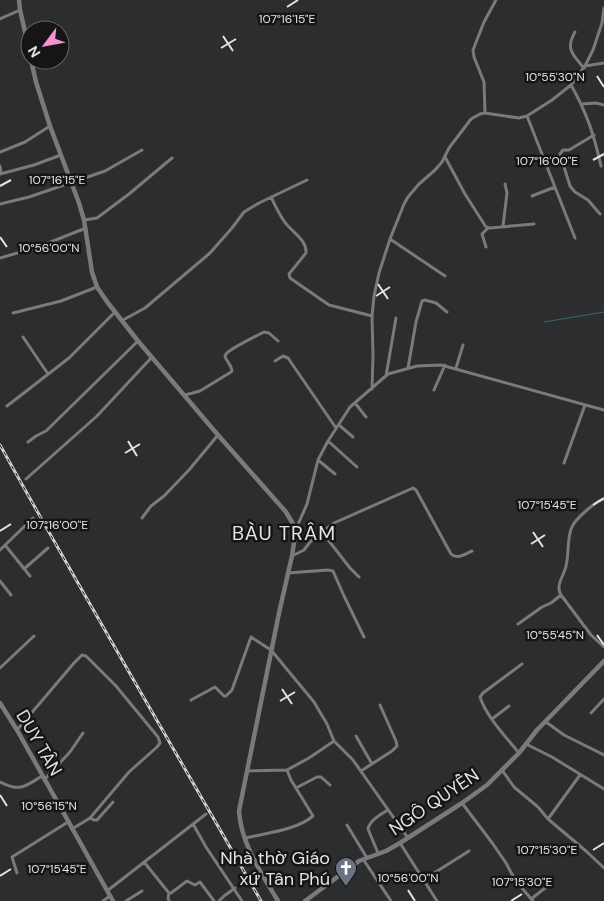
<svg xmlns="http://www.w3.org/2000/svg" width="604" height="901" font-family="'DM Sans',sans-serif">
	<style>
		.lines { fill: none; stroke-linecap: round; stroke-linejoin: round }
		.stream { stroke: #396775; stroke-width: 1 }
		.minor { stroke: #787a7c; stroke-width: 3 }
		.tertiary { stroke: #787a7c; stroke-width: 4.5 }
		.rail-casing { stroke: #cfd0d2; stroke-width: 3 }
		.rail { stroke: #151516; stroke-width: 1; stroke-dasharray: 4; stroke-linecap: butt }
		.ticks { fill: none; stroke: #e2e3e5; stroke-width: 2 }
		.labels { text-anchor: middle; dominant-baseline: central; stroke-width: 5; stroke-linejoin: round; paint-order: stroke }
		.street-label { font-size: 18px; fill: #e2e3e5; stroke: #151516 }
		.poi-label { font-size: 18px; fill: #e2e3e5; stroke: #151516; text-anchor: end }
		.quarter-label { font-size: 20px; letter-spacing: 1px; fill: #e2e3e5; stroke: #151516 }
		.ticks-label { font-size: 12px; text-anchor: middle; fill: #e2e3e5; stroke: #151516; stroke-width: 5; stroke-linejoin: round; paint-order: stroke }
	</style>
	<rect width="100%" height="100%" fill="#2b2d2f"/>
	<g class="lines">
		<path class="stream" d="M544 322 604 312"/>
		<path class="minor" d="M0 19 20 10
			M575 32C565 49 573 55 584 68
			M585 66 604 63
			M571 85C587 113 594 135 601 166
			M582 104 596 103 604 105
			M485 113 484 82 474 57 473 50 484 22 496 0
			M527 116 575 238
			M594 135 569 150H563L560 154 570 186 575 192 588 200 600 214
			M0 152 25 142 50 126
			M445 157 465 194 486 227 490 228 534 224
			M0 166 1 173
			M0 174 34 165 61 155
			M532 196 555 187
			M271 197C275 205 279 214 284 221 291 232 307 239 306 253L289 274 290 278 329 305 372 316
			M0 204 29 197 105 171 142 150
			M84 220 97 218 129 194 172 158
			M503 226 507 193 505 184
			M390 239 445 276
			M486 247 482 234 488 228
			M0 258 38 247 86 228
			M13 313 61 301 97 287
			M123 320 145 308 210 253 232 228 244 212 259 203 307 180
			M23 337 48 374
			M275 361 283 356 288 358 336 428
			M408 368 416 322 422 301 425 300 436 303 447 312
			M456 368 463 345
			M386 376 396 318
			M372 389 373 356 372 316 374 296 379 273 390 239 404 204 408 197 419 184 435 170 442 162 449 148 471 119 480 114 485 113 519 118 527 116 552 100 571 85 585 66 593 50 602 23 604 8
			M434 390 445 365
			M185 395 200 391 231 372 232 371 231 367 225 357C225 356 225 355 226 354 230 349 258 335 264 332L269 333 278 341
			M355 403 366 417
			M7 406 69 358 115 312
			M339 425 353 437
			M328 441 357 467
			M28 442 36 436 46 431 138 341
			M318 460 335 474
			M564 463 585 405
			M26 479 97 416 152 357
			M142 518 151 506 164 496 189 470 218 435
			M296 529 307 504 318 460 328 441 350 407 388 374 417 366 441 365 604 410
			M322 532 350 568 359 577
			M5 545 30 576
			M0 550 33 518
			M292 556 304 550 310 542 322 532 334 523 413 488 416 490 451 554C457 560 465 554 472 551
			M24 569 48 548
			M288 573 328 570 333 571 344 596 364 637
			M0 581 11 595
			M561 595 591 635 604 647
			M518 624 542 607 551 603 561 595C555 585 564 576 566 566 569 555 567 536 572 527 575 519 596 501 604 499
			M0 668 34 636
			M191 700 215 687 224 696H226L232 690 251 637 271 650 314 702 327 724 334 741 353 760 408 838
			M591 713 604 699
			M492 719 509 706
			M546 722 564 735 604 755
			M17 730 74 663 82 655 86 656 116 686 158 737 160 743 157 747 129 772 90 818 72 829
			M356 736 372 764
			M526 744 552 757 604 789
			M519 753C506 737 486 716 480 697L483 693 522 664
			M502 770 514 787 538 807 548 819 586 851 604 868
			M247 771 287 770 309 758 334 741
			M361 771 392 751 397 746 396 741 380 705
			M44 780 70 752 83 733
			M0 782C21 792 24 787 42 776
			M296 788 317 777H321L330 785
			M462 803 493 844 506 863 515 880 533 901
			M90 818 94 820H97L113 802
			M548 819 580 775
			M193 824 206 847 242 901
			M347 825 367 858
			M246 838C266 833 297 830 313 816L291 780 287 770
			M400 843 437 901
			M378 853 368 829C370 820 380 815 388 810
			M363 859 391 901
			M144 862 169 893H171L187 881 195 885 200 882 214 901
			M17 873 12 857 68 822
			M423 880 469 851
			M107 891 206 814
			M169 893 168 898 169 901
			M531 899 549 885
			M103 901 110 896
			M126 901 142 891
			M219 901 224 896 235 888"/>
		<path class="tertiary" d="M19 0 20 10 30 53
			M31 60 36 82 50 126 79 203 84 220 92 272 97 287 108 303 138 341 218 435 286 512 296 529 292 556 279 613 239 811C241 844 262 874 278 901
			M0 703 17 730 113 901
			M305 901 359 861 386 851 400 843 462 803 487 785 519 753 537 730 604 661"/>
		<g class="rail-casing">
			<path id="rail" d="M0 445C85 598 174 749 261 901"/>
		</g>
		<use href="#rail" class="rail"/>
	</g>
	<path class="ticks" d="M287 7 298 0M223 36 233 51M221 48 236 39M597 76 604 87M593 160 604 154M0 186 11 180M0 237 7 247M378 284 388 299M376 296 390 287M128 441 137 456M125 453 140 444M593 505 604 498M0 531 11 524M533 532 543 547M531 544 545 535M597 635 604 645M282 689 292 704M280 701 295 692M0 795 7 806M593 850 604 843M0 876 11 869M408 890 415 901M511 901 522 894"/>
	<defs>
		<g id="church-pin" transform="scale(1.125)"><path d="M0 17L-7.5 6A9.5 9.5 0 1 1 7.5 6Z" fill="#6b7280" stroke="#151516"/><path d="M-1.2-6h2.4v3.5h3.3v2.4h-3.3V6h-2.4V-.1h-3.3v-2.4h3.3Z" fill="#fff"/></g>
	</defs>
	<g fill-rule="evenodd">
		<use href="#church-pin" x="346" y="868"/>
	</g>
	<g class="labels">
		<g class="street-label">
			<text transform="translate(39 743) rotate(60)">DUY TÂN</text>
			<text transform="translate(434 802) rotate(-34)">NGÔ QUYỀN</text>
		</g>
		<g class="poi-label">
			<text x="330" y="858">Nhà thờ Giáo<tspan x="330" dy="21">xứ Tân Phú</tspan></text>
		</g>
		<g class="quarter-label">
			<text x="284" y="533">BÀU TRÂM</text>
		</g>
	</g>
	<g class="ticks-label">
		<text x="287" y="23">107°16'15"E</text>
		<text x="555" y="81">10°55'30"N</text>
		<text x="547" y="165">107°16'00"E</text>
		<text x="57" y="184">107°16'15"E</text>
		<text x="49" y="252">10°56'00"N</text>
		<text x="547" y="509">107°15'45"E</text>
		<text x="57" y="529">107°16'00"E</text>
		<text x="555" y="639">10°55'45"N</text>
		<text x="49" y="810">10°56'15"N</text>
		<text x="547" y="854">107°15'30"E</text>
		<text x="57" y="873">107°15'45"E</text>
		<text x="408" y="882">10°56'00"N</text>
		<text x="522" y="886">107°15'30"E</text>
	</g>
	<g transform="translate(45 45) rotate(238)"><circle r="24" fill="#151516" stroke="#676769"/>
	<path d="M0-4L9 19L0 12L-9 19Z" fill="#f491d4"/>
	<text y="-8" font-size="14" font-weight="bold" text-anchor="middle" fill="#e2e3e5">N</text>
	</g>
</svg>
